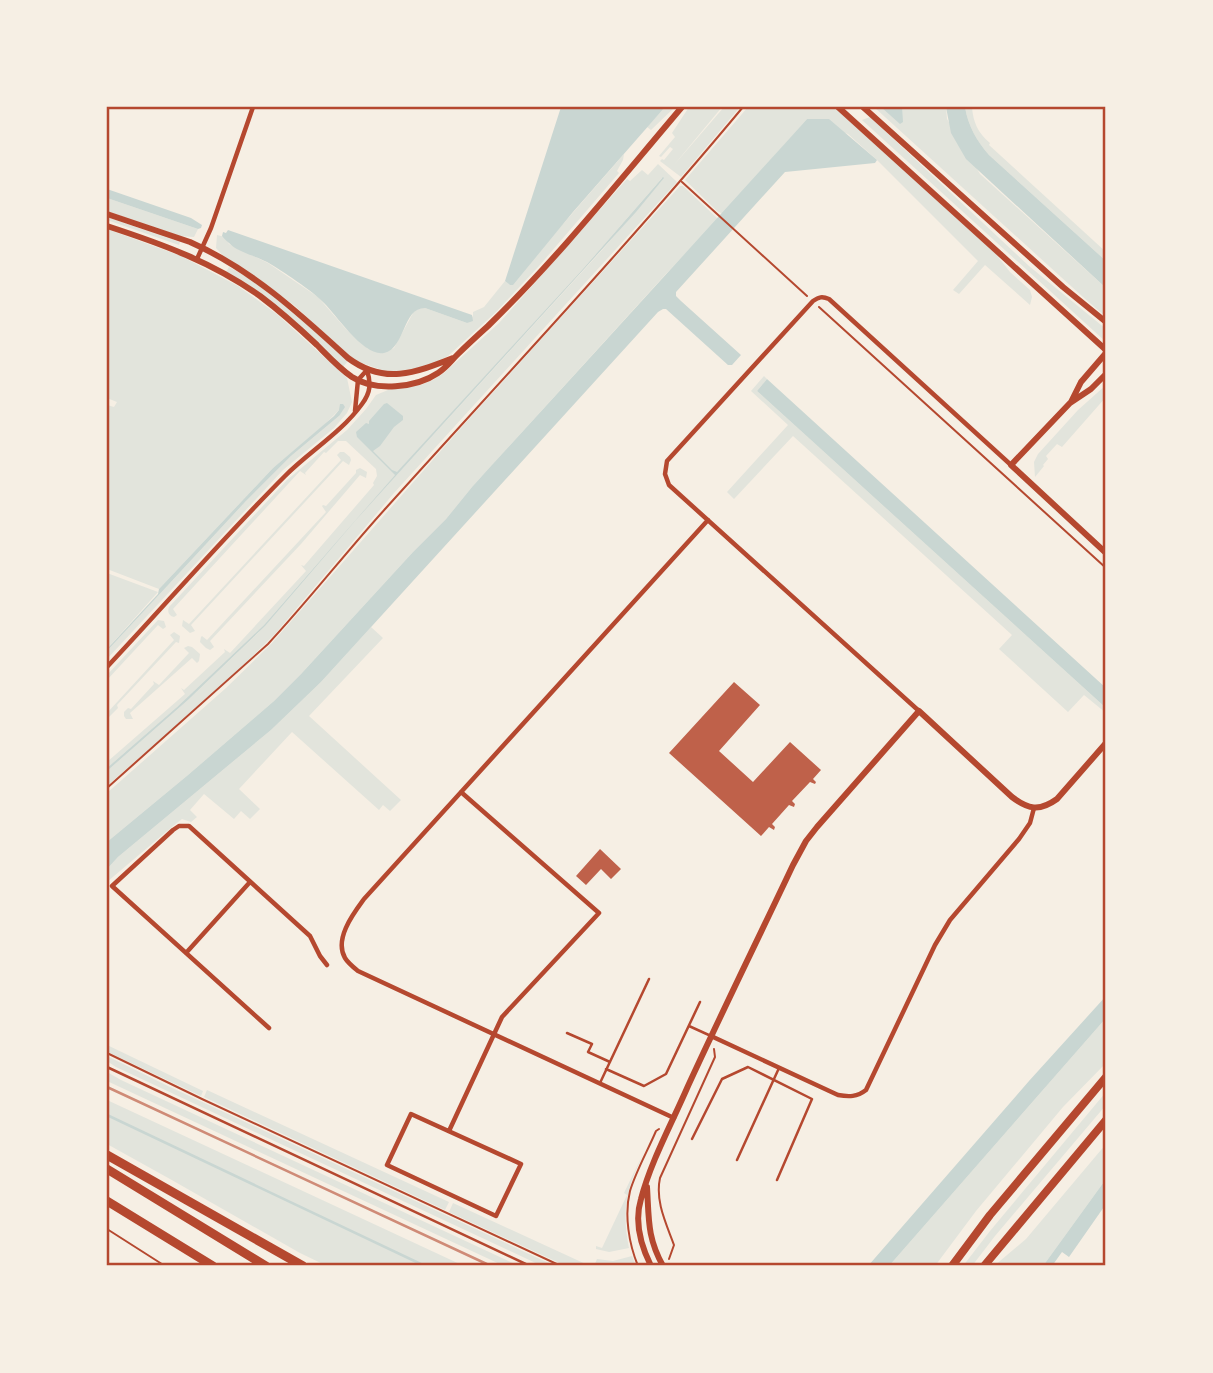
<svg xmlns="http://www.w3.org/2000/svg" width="1213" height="1373" font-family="'Roboto Serif',serif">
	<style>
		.green { fill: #e2e4dc; fill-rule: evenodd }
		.water { fill: #c9d6d2 }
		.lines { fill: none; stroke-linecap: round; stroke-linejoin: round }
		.stream { stroke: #c9d6d2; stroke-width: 2.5 }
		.building { fill: #bf614a }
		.path { stroke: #b5482f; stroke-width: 2 }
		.service { stroke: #b5482f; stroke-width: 2.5 }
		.minor { stroke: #b5482f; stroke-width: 4.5 }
		.tertiary { stroke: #b5482f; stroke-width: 6 }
		.primary { stroke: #b5482f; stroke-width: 8 }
		.motorway { stroke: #b5482f; stroke-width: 9 }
		.rail { stroke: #cf8b77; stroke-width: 2.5 }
		.neatline { fill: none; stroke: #b5482f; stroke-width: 2.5 }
	</style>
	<rect width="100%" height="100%" fill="#f6efe4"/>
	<path class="green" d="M665 107H675L651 130 647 127Z
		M689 107H722L674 165 724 107H740L681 177 660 161 662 159 664 160 673 149 670 147 661 157 659 156 675 137 672 133Z
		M748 107H796C804 112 808 107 817 107 822 106 828 107 834 107L995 253 1010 272 1030 290 1032 297 1030 305 985 265 959 294 953 290 978 261 877 160 848 134 807 119 723 214 717 211 685 180Z
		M874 107H946L947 119 980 174 1106 288V317L1083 297Z
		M965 107H972C973 122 978 133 990 143L989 145 1106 252V261L989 155C977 141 968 126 965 107Z
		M870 117 1029 266 1106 329V342L862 120Z
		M624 154 623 160 617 171 619 173 539 266 496 312 448 356 435 363 421 368 395 371 382 370 359 362 348 355 295 306 253 275 227 260 216 248 217 235 225 237 229 244 268 263 318 297 345 328 368 349 382 353 394 348 413 313 419 308H425L467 323 473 316V312L484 307 505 281 510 285Z
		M658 164 677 182 394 493 275 634 229 679 107 786V771L188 700 258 633 331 548 264 625 177 707 107 768V762L185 694 181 688 184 690 225 652 224 649 230 653 306 571 301 565 304 566 310 559 374 485 373 483 377 476 376 469 346 441H338L326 453 324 452 305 473 306 475 300 471 173 609 177 615 174 617C169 616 167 612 169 607L287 480 347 430 366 409 376 395 388 390 421 385 433 380 444 373 499 323 627 179 630 181 642 170 648 175ZM662 178 663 179 603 249 362 513 397 473 582 270Z
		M680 186H683L718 219 664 276 472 487 446 519 413 552 301 674 274 701 188 775 107 842V793L226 688 272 643 460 429Z
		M107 198 198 229 194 237 180 236 107 211Z
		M107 217 180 242 179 245 107 220Z
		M107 229 181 256 238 286 278 315 347 378 352 402 347 413 334 428 283 470 107 659V651L246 501 291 456 339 416V410L323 426 273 468 159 589 107 569V405L114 407 117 402 107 398Z
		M229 267C274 291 311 327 348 361L343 367 301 328 226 272Z
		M764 376 767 379 757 391 1106 708V713L1084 695 1068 712 999 649 1012 635 793 436 734 499 727 492 788 425 751 391Z
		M1106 385V397L1062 447 1057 444 1046 456 1048 459 1043 465 1044 466 1035 477 1034 462 1038 454 1078 410Z
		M340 452H344L350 457 351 460 349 465 343 461 191 625 195 631 190 633 182 626 183 620 189 624 341 460 337 455Z
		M360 468 367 472 366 478 360 475 301 544 210 641 214 647 210 650 206 648 200 642 201 637 202 636 207 640 326 512 322 506 323 505 326 506 356 473V470Z
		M107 573 158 592 107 649Z
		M158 620 164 621 166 627 163 629 158 625 107 680V675Z
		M371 627 383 638 309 716 401 800 390 811 383 805 379 810 292 732 239 789 260 809 250 819 241 811 234 819 204 794 190 810 197 817 191 822 182 819 173 826 107 882V869L118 857 271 730 321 682Z
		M174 632 180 636 179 643 176 642 117 705 118 708 107 719V713L174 640 170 635Z
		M188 646 192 647 200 654 199 661 197 663 192 658 130 713 133 719H126L124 716V712L128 708 131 709 154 684 153 681 159 685 189 653 184 648Z
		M1106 1018V1063L1063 1107 976 1211 935 1266H889Z
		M107 1045 203 1091 201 1096 112 1054 107 1051Z
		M107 1056 168 1086 555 1266H542L116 1067 107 1061Z
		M107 1072 121 1080 519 1266H504L107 1081Z
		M207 1090 449 1202 445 1210 204 1097Z
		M1106 1092V1105L995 1236 972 1266H963L990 1231Z
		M107 1100 464 1266H327L300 1253 170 1179 107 1144Z
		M1106 1144V1179L1043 1266H994L1026 1239Z
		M643 1154C640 1162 635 1171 632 1180 624 1202 624 1225 629 1248L609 1252 596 1249V1246L602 1248 627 1195 624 1193Z
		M453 1203 590 1266H566L449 1212Z
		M632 1256 636 1266H594L597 1259 613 1261Z"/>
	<path class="water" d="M561 107H665L573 212 513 285H510L505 281Z
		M881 107H902L903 122 900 124Z
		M946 107H965C968 126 977 141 989 155L1106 261V288L966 159 951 133Z
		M807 119H829L877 160 875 163 785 172 676 292V296L681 301 741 355 732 365H728L666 309H663L658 312 321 682 271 730 118 857 107 869V842L188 775 274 701 301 674 413 552 446 519 472 487C584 364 696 242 807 119Z
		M663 177 664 178 636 212 355 521 265 626 188 700 107 771V768L177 707 264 625 395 475 357 437 356 432 366 423 369 424V421L384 404 387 403 403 416V420L394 427 380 446 373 451 392 470 397 472 582 270Z
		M107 189 191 218 202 225 201 228 198 229 107 198Z
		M228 230 472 315 473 321 467 323 425 308C402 308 406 348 384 353 364 357 337 316 324 303 313 291 282 271 267 262 256 256 237 252 229 243 226 241 224 238 222 236L223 232 226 233Z
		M767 379 1106 688V708L757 391Z
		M340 404H343L345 407 339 416 291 456 246 501 107 651V649L158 594 159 589 273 468 334 416 339 410Z
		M1106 996V1018L889 1266H868L1029 1081Z
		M1106 1179V1204L1069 1257 1062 1252 1052 1266H1043Z"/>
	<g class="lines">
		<path class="stream" d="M107 1115 425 1266"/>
	</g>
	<path class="building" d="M734 682 760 705 719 751 753 782 790 742 821 770 813 779 816 782 815 784 810 782 792 801 795 804 794 807 789 805 772 824 775 827 774 830 769 827 761 836 669 753Z
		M600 849 621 869 611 879 601 869 586 885 576 876Z"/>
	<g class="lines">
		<path class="path" d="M801 107H805
			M682 182 807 296
			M819 307 1106 568
			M107 788 268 644C309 600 346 552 386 508 506 375 629 244 743 107
			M107 1053 202 1099 561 1266
			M107 1229 165 1266
			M669 1259 674 1245C666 1223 655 1201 660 1178L715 1057 714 1049
			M638 1266C629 1244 624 1215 630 1191 636 1171 648 1150 656 1131L659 1129"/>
		<path class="service" d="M689 1026 711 1036
			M567 1033 592 1044 588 1052 610 1062
			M107 1067 530 1266
			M606 1069 644 1086 666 1074 700 1002
			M600 1083 649 979
			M692 1139 722 1079 748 1067 812 1099 777 1180
			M737 1160 779 1068"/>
		<path class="minor" d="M197 259 211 228 253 107
			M355 411 358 380 367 370
			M107 667C166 604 223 538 285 476 310 451 341 433 362 404 371 392 371 383 367 370
			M919 711 669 485 665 474 667 461 813 301C819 297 822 296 829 299L1011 465
			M186 953 250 882
			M269 1028 112 886 173 830 179 826H189L310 936 320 956 327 965
			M711 1036 838 1095C849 1097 857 1097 866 1090L935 945 950 920 1019 839 1030 823 1034 808
			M411 1114 521 1164 496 1216 387 1165Z
			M674 1118 358 971C353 967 348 963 345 958 334 939 353 914 364 899L708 520
			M449 1131 502 1017 599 913 461 792"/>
		<path class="tertiary" d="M838 107 1106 350
			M863 107 1063 287 1106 322
			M107 214 190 242C251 269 299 313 348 358 384 385 415 373 453 358
			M107 226C162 244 212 262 260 296 280 311 299 328 317 345 328 356 339 368 352 377 375 392 416 388 438 373 446 368 451 361 457 355 467 345 478 335 488 326 558 258 619 181 682 107
			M1106 374 1091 389 1070 403 1011 465 1106 553
			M1071 402 1081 382 1106 353
			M647 1187C649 1219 647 1237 663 1266
			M651 1266C641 1246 634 1222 641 1199 651 1161 672 1123 688 1086 722 1012 758 939 793 865L806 841 817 827 919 711 1012 797C1028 809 1039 812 1057 799L1106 743"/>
		<path class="primary" d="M952 1266 990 1215 1106 1077
			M984 1266 1106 1120"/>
		<path class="motorway" d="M107 1155 303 1266
			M107 1169 266 1266
			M107 1201 213 1266"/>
		<path class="rail" d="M107 1087 491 1266"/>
	</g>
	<rect width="1213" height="1373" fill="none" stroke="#f6efe4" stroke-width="217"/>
	<rect x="108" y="108" width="996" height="1156" class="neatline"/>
</svg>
